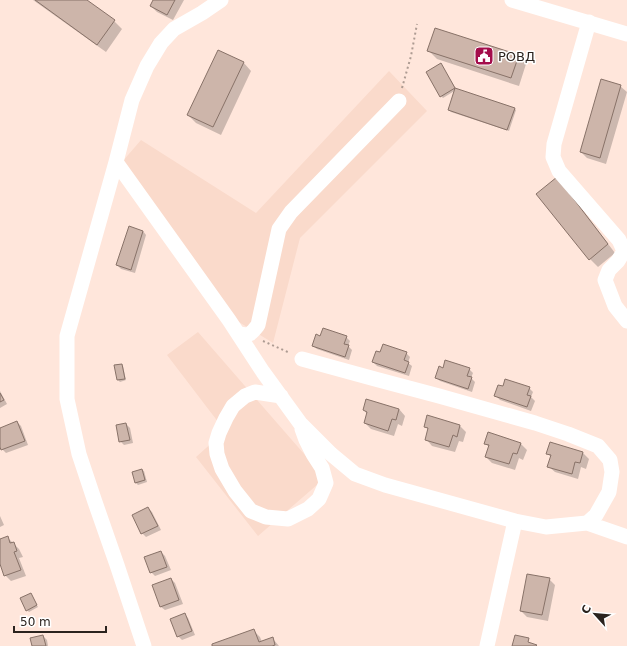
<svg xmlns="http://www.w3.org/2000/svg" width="627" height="646" font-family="'DejaVu Sans',sans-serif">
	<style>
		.built { fill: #fadacb }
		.shadow { fill: #0003 }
		.building { fill: #cdb5aa; stroke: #887268 }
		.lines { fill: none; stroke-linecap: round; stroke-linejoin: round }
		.path { stroke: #ad9b92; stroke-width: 2; stroke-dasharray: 2 3; stroke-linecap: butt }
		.minor { stroke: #fff; stroke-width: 15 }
		.labels { text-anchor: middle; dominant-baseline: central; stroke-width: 3; stroke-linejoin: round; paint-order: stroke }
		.poi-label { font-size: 13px; fill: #2b231e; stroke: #fff; text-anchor: start }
	</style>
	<rect width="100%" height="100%" fill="#ffe6db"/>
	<path class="built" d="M389 71 427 111 300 238 273 343 234 319 122 162 141 140 256 213Z
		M198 332 325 478 258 536 196 457 225 431 167 355Z"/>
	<path class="shadow" d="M33 0H85L114 21 122 29 106 52Z
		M154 0H184L173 20 157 12 151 6Z
		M429 51 518 56 526 64 519 86 437 59Z
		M243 62 251 71 221 135 196 123 188 115Z
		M442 66 456 89 514 108 516 110 509 131 451 112 449 110 456 90 443 98 441 96Z
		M620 86 627 92 606 164 587 158 581 152Z
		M565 187 615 253 598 267 590 259Z
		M143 231 146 235 135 273 121 269 117 265Z
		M321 337H346L350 341 348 346 352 350 349 360 317 349 313 346Z
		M381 353H406L410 357 408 363 412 366 409 376 377 366 373 362Z
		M121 365 123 366 126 380 120 382 118 380 115 366Z
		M444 369H469L473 373 471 378 475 382 472 392 440 381 436 378Z
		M503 388H529L533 392 531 397 535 401 531 411 500 400 496 396Z
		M0 391 7 404 0 408Z
		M399 409 405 416 402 426 398 424 394 436 371 429 365 423 367 414 364 410Z
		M428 416 460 426 466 432 463 442 459 441 455 452 432 446 426 439 429 430 425 426Z
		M17 422 21 426 28 445 6 453 2 449 0 444V429Z
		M126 424 130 428 133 443 124 445 120 441Z
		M485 443H520L527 450 523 460 519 458 515 470 492 463 486 457 489 447Z
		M547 453H583L589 459 586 469 581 467 578 479 555 472 548 466 551 457Z
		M142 470 144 471 147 482 138 485 136 483 133 472Z
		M148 508 152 512 161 530 146 537 142 533Z
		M0 516 4 525 0 527Z
		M7 537 19 549 23 557 19 558 26 576 11 581 5 575 2 565 0 566V540Z
		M161 552 165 556 171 570 155 576 151 572Z
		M171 579 175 583 183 604 165 610 161 607Z
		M549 579 555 585 548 621 527 617 521 611Z
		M32 596 38 607 29 612 27 610Z
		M184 614 188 618 195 635 182 640 178 636Z
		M254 631 260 637 262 642 273 639 279 646H213Z
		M43 636 47 640 48 646H33Z"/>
	<path class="building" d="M35 0H87L115 20 97 45Z
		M153 0H175L167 15 150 6Z
		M435 28 519 55 511 78 427 51Z
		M218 50 244 62 213 127 187 115Z
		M441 63 455 88 440 97 426 72Z
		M601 79 621 85 600 158 580 152Z
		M455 88 515 108 507 130 448 110Z
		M557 177 608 244 589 260 536 194Z
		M129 226 143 231 131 270 116 265Z
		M323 328 347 336 344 344 349 345 345 357 312 346 316 334 320 336Z
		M383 344 407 352 404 360 409 362 405 373 372 362 376 351 380 352Z
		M445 360 470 368 467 376 472 377 468 389 435 378 439 366 443 368Z
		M122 364 125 379 117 380 114 365Z
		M505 379 530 387 527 395 531 396 527 407 494 396 498 385 503 386Z
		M0 393 4 400 0 402Z
		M366 399 399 409 396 420 392 419 388 431 364 423 367 412 363 410Z
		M427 415 460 425 457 437 453 435 449 447 425 440 428 428 424 427Z
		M17 421 25 441 1 450 0 447V428Z
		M126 423 130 440 119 442 116 425Z
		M488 432 521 443 517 454 513 453 509 464 485 457 489 445 484 444Z
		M550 442 583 452 580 463 575 462 572 474 547 467 551 455 546 454Z
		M142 469 145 480 135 483 132 472Z
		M148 507 158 526 141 534 132 515Z
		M8 536 10 543 14 542 17 551 14 552 21 570 4 576 0 564V539Z
		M161 551 167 567 150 573 144 557Z
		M527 574 550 578 542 615 520 611Z
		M171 578 179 600 160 607 152 585Z
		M31 593 37 605 26 611 20 598Z
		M185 613 192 631 177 637 170 619Z
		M254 629 259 642 273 637 275 645 272 646H212V644Z
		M43 635 46 646H32L30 638Z
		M515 635 529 638 528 642 537 645 536 646H512Z"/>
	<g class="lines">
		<path class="path" d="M402 88 411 56 417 24
			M263 341 290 353"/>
		<path class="minor" d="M512 0 627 34
			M589 22 554 144 553 157 559 171 619 240 624 251 618 261 609 270 605 280 615 306 627 321
			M116 162 229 320 263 372 300 423 331 454 355 474 385 485 515 521 546 527 587 523 596 515 609 492 612 472 610 460 598 446 568 434 535 423 439 396 375 379 302 359
			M238 333C249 337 251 334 258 325L279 229 291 212 399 101
			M281 396 255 392 245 396 233 406 226 418 219 433 216 443 217 454 222 469 235 491 251 511 266 517 288 519 308 509 319 499 326 483 322 468 313 454 306 440 302 429
			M587 523 627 537
			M144 646 117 565 95 502 79 454 67 399V336L116 162 132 100 147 66 161 43 174 29 202 13 221 0
			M487 646 515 521"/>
	</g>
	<defs>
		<g id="civic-square" transform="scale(1)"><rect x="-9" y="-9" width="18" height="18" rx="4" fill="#a40d4b" stroke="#fff"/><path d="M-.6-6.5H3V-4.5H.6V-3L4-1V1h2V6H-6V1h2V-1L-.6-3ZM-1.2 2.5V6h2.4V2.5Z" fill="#fff"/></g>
	</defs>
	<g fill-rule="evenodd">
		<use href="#civic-square" x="484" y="56"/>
	</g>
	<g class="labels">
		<g class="poi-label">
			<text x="498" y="56">РОВД</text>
		</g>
	</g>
	<g transform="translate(595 614) rotate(297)" stroke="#ffffff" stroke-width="3" paint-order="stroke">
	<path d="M0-3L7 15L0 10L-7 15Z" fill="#2b231e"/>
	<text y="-6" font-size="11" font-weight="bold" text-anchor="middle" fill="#2b231e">С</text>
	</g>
	<path d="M14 626v6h92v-6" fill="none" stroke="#2b231e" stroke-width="2"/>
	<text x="20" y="626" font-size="12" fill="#2b231e" stroke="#ffffff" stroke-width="3" paint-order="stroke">50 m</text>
</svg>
